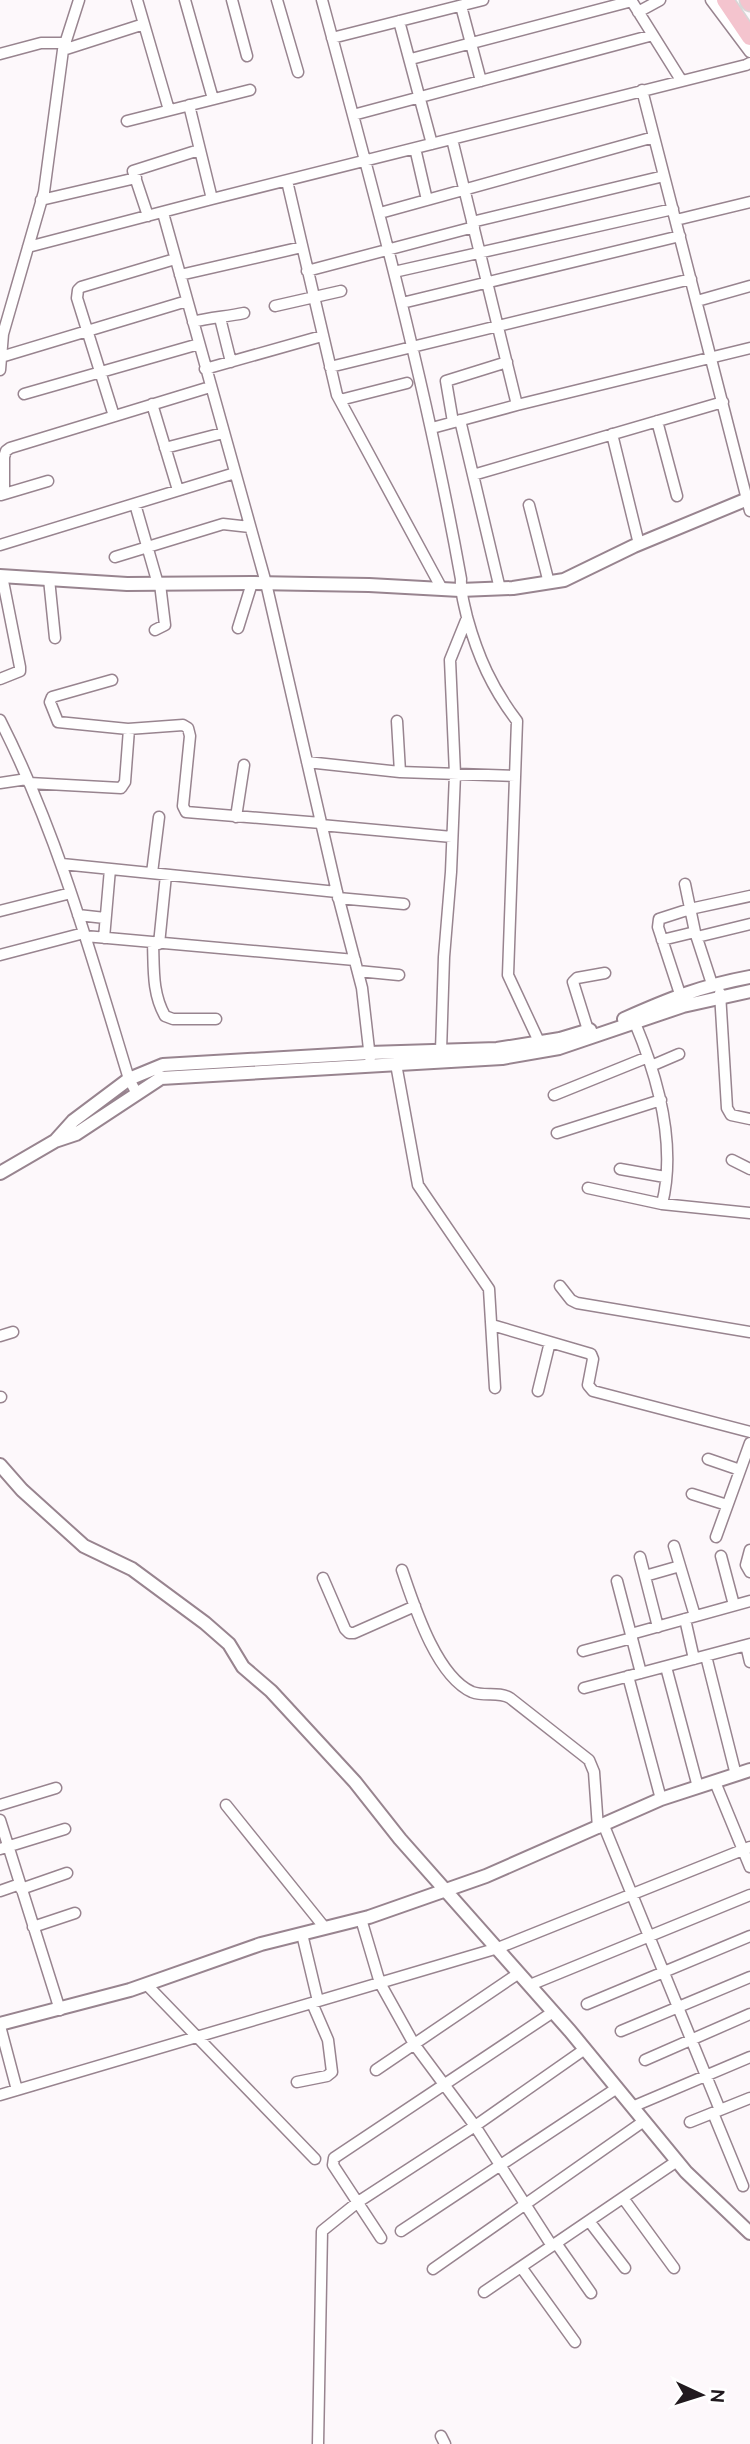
<svg xmlns="http://www.w3.org/2000/svg" width="750" height="2444" font-family="Ubuntu,sans-serif">
	<style>
		.lines { fill: none; stroke-linecap: round; stroke-linejoin: round }
		.minor-casing { stroke: #98848f; stroke-width: 13 }
		.tertiary-casing { stroke: #98848f; stroke-width: 16 }
		.trunk-casing { stroke: #d7d6d6; stroke-width: 19 }
		.minor { stroke: #fff; stroke-width: 10 }
		.tertiary { stroke: #fff; stroke-width: 12 }
		.trunk { stroke: #f4c4ce; stroke-width: 16 }
	</style>
	<rect width="100%" height="100%" fill="#fdf8fb"/>
	<g class="lines">
		<g class="minor-casing">
			<path id="minor" d="M137 0 169 110
				M185 0 213 99
				M232 0 247 56
				M277 0 298 72
				M322 0C374 192 426 383 461 579 460 592 464 603 467 617 478 657 492 688 517 721L508 975 542 1048
				M631 0 681 80
				M711 0 750 52
				M461 6 481 81
				M638 12 660 0
				M399 21 432 144
				M332 38 483 0
				M63 50 144 24
				M0 54 41 43H65
				M411 59 632 1
				M642 90 750 511
				M189 105 212 199
				M353 115 653 35
				M127 121 250 90
				M452 139 517 405
				M415 148 427 200
				M287 181 337 395 442 589
				M41 200 136 178
				M163 213 266 583 337 892 362 988 370 1058
				M380 213 654 137
				M148 216 133 171 199 150
				M676 220 750 202
				M472 222 664 176
				M28 247 212 199 746 65 750 63
				M307 271 474 227
				M394 272 673 209
				M180 275 302 247
				M697 301 750 286
				M402 303 680 236
				M275 306 341 291
				M220 318 231 362
				M193 322C210 317 226 317 244 313
				M1 357 187 301
				M330 367 691 279
				M205 369 322 336
				M0 370 3 334 44 192 63 50 79 0
				M24 394 199 344
				M340 400 407 383
				M152 404 178 490
				M114 416 77 298 78 290 81 287 175 259
				M460 420 473 475
				M657 421 677 496
				M453 422 446 381 507 362
				M432 428 517 405 750 348
				M612 434 639 544
				M165 448 223 433
				M4 494V457L6 451 10 448 210 387
				M1 495 48 481
				M135 504 158 584
				M529 505 549 583
				M0 545 235 473
				M115 557 223 524 250 527
				M49 579 55 638
				M500 589 473 475 723 402
				M238 628 252 583
				M155 630 165 625 160 584
				M0 679 20 671V667L2 576
				M112 680 52 697 50 702 58 722 128 729 183 725 188 728 190 736 183 806 186 812 321 823
				M0 720C58 834 92 958 129 1079L136 1092
				M397 721 400 772
				M307 762 400 772 515 776
				M0 783 27 779
				M29 783 121 788 125 782 129 729
				M236 817 244 765
				M321 825 452 837
				M62 864 337 892
				M152 873 159 817
				M685 884 695 932 712 984
				M338 898 404 904
				M0 911 71 893
				M78 915 105 918
				M85 936 355 960
				M697 937 750 924
				M104 938 110 869
				M662 940 695 932
				M153 943C154 969 152 993 165 1016L173 1019H216
				M159 944 166 875
				M0 955 84 933
				M358 971 399 975
				M720 993 727 1108 731 1115 750 1119
				M680 994 658 927 659 919 690 909 750 896
				M635 1023C658 1078 677 1144 662 1204
				M588 1030 573 982 577 978 605 973
				M441 1051 444 957 451 872 455 774 450 660 467 618
				M396 1064 418 1185 489 1289 495 1388
				M651 1066 679 1054
				M554 1095 648 1057
				M557 1133 661 1100
				M732 1160 750 1169
				M620 1169 665 1177
				M588 1188 662 1204 750 1213
				M560 1286 571 1300 577 1303 750 1332
				M492 1325 591 1354 593 1359 588 1385 593 1391 750 1432
				M0 1336 13 1332
				M538 1391 550 1342
				M0 1397H1
				M708 1459 740 1470
				M692 1494 727 1505
				M716 1537 750 1443
				M674 1546 695 1616
				M750 1550 746 1565 750 1572
				M721 1556 734 1605
				M640 1557 658 1627
				M402 1570C414 1605 436 1676 472 1692 485 1697 498 1691 510 1698L589 1760 594 1772 598 1828
				M645 1576 680 1566
				M323 1578 345 1629 349 1633H354L415 1606
				M617 1581 641 1673
				M685 1619 694 1659
				M631 1634 750 1601
				M746 1645 750 1662
				M583 1651 632 1638
				M706 1656 736 1775
				M666 1667 698 1787
				M628 1676 661 1799
				M584 1688 750 1644
				M715 1782 750 1867
				M0 1805 56 1788
				M226 1805 325 1928
				M0 1820 60 2010
				M604 1826 720 2110
				M0 1849 65 1829
				M21 1889 67 1873
				M0 1891 20 1884
				M361 1919 380 1983 414 2044 475 2126 552 2246
				M33 1927 75 1913
				M302 1934 318 2001
				M147 1985 315 2159
				M530 1985 750 1895
				M587 2004 750 1936
				M0 2026 17 2090
				M621 2031 750 1977
				M645 2060 750 2014
				M376 2070 519 1973
				M297 2082 327 2076 332 2072 328 2040 312 2003
				M0 2095 498 1948 750 1847
				M632 2107 750 2057
				M713 2113 743 2186
				M690 2122 750 2098
				M623 2198 674 2268
				M589 2221 625 2268
				M401 2231 617 2088
				M381 2238 333 2165 334 2158 553 2012
				M556 2243 591 2293
				M521 2267 575 2342
				M433 2269 644 2121
				M484 2292 677 2161
				M441 2436 445 2444
				M318 2444 322 2231 358 2202 475 2126 585 2049"/>
		</g>
		<g class="tertiary-casing">
			<path id="tertiary" d="M0 576 127 584 252 583 369 585 460 590 513 588 564 580 634 546 750 498
				M624 1019C669 999 701 986 750 977
				M55 1141 73 1121 129 1079 163 1065 369 1053 497 1049 560 1039 590 1030
				M0 1173 55 1141 76 1134 161 1078 502 1058 559 1048 683 1006 750 991
				M0 1465 22 1490 84 1546 132 1569 205 1623 229 1644 243 1667 271 1691 355 1782 400 1839 570 2031 686 2172 750 2233
				M0 2024 130 1990 261 1944 369 1917 486 1876 661 1799 750 1770"/>
		</g>
		<g class="trunk-casing">
			<path id="trunk" d="M725 0 750 37
				M748 0 750 3"/>
		</g>
		<use href="#minor" class="minor"/>
		<use href="#tertiary" class="tertiary"/>
		<use href="#trunk" class="trunk"/>
	</g>
	<g transform="translate(701 2395) rotate(94)" stroke="#ffffff" stroke-width="5" paint-order="stroke">
	<path d="M0-5L12 26L0 18L-12 26Z" fill="#21191e"/>
	<text y="-10" font-size="19" font-weight="bold" text-anchor="middle" fill="#21191e">N</text>
	</g>
</svg>
